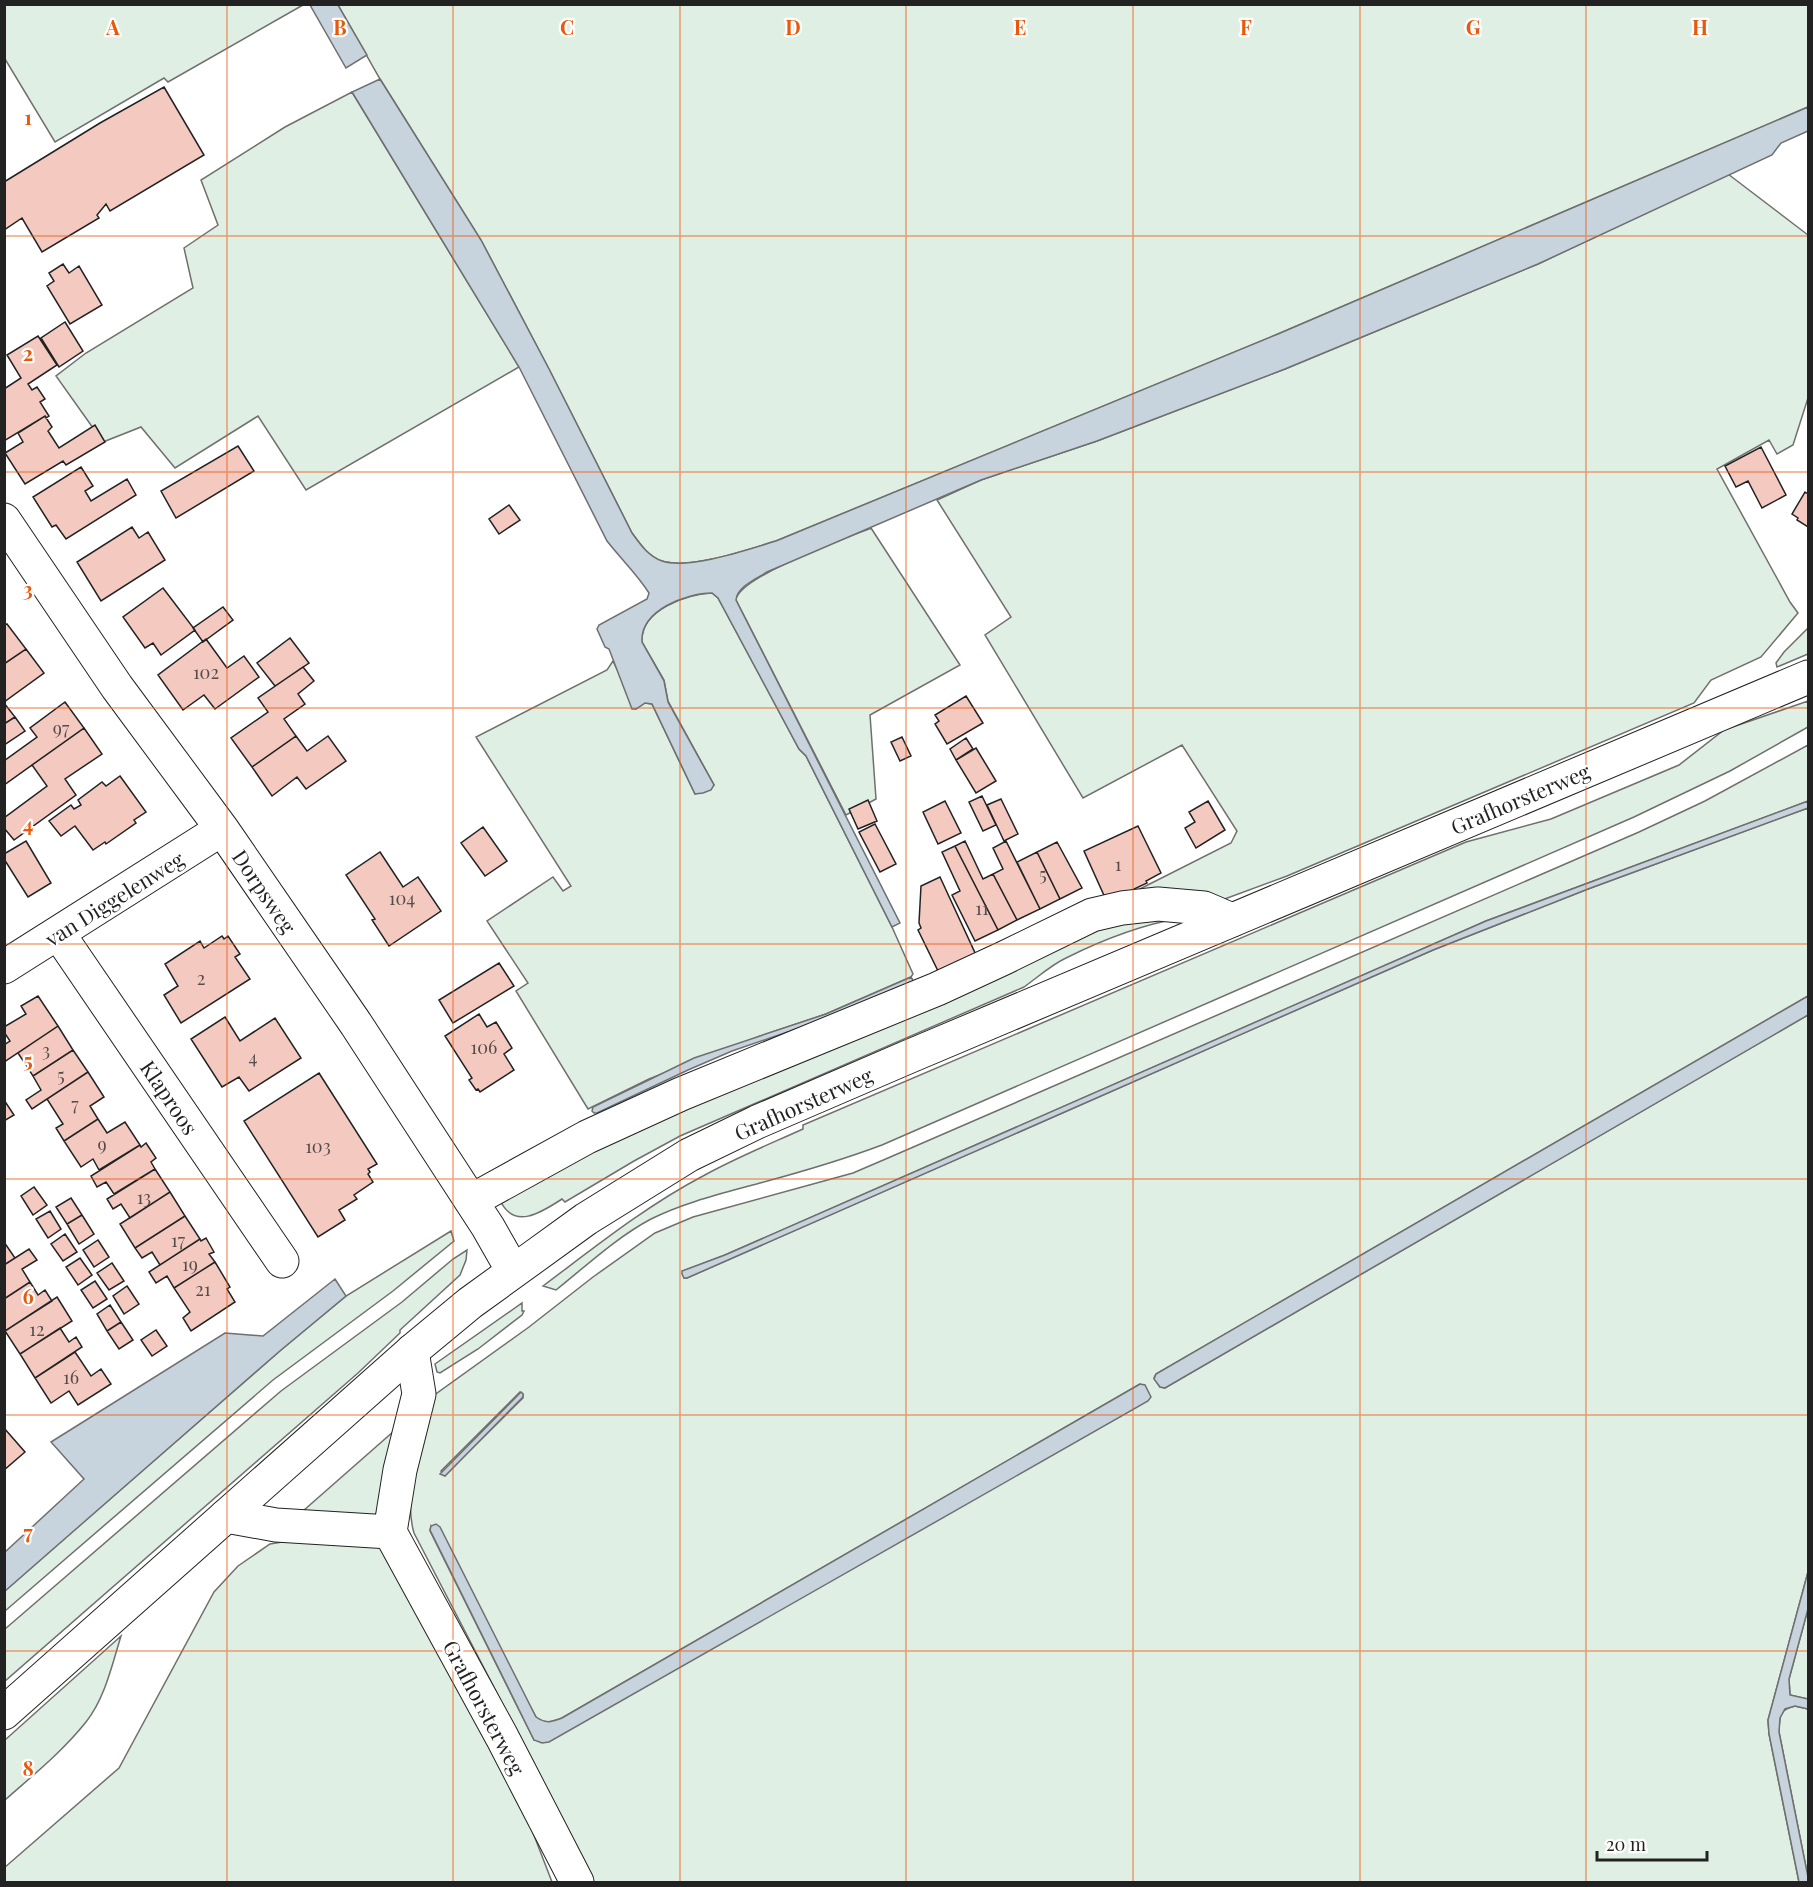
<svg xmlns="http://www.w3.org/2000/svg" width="1813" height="1887" font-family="'Playfair Display',serif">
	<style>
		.green { fill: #e0efe3; stroke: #6f6f6f; stroke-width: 1.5; fill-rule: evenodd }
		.water { fill: #c7d3dd; stroke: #6f6f6f; stroke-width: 1.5 }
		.building { fill: #f3c9c0; stroke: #222; stroke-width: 1.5 }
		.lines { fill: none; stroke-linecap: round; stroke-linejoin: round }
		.street-casing { stroke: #222; stroke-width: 35 }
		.secondary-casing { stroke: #222; stroke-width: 35 }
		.street { stroke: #fff; stroke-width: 33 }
		.secondary { stroke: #fff; stroke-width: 33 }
		.grid { fill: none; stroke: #e8590c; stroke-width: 1.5; stroke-opacity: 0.55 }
		.labels { text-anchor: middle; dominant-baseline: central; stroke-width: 4.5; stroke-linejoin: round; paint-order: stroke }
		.number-label { font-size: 18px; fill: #564c4a }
		.street-label { font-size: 21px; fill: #222; stroke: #fff }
		.grid-label { font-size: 20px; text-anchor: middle; font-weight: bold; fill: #e8590c; stroke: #fff; stroke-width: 4.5; stroke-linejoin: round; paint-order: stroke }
	</style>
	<rect width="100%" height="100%" fill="#fff"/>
	<path class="green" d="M5 4H303V5L168 82 164 78 55 142 5 59Z
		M338 5H1808V107L1278 334 776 541C749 549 689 570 662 561 648 556 640 544 632 533L549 369 481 240 380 79Z
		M352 92 519 367 306 490 258 416 175 468 141 427 103 442 56 376 86 353 193 288 184 248 218 225 201 180 285 127Z
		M1728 174 1808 235V398L1793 445 1777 454 1769 440 1717 469 1790 602 1798 613 1761 657 1711 680 1694 703 1287 876 1222 900 1120 899 1231 843 1237 831 1182 745 1083 798 985 635 1011 617 937 500 981 480 1097 441 1285 369 1538 264Z
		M871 528 960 665 870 715 876 799 846 815 736 600C738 577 847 538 871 528Z
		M712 593 718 598 799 749 806 756 892 927 913 974 911 977 826 1014 760 1036 649 1079 588 1109 516 991 528 983 487 921 553 877 563 891 571 886 476 737 607 670 613 661 636 709 645 703 652 704 695 794 714 785 668 701 664 680 642 642C640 610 687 594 712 593Z
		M1808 628V654L1777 667 1776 663 1784 652Z
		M1808 701V727L1730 771 1634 817 882 1145C842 1160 801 1172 760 1183 724 1193 685 1202 651 1219 617 1237 586 1266 556 1290L543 1286C595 1247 646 1206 703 1176 735 1158 770 1144 803 1129V1125L1466 842 1551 819 1679 765 1724 730Z
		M1808 745V801L1486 921 725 1255 683 1271 684 1278H687L1433 950 1588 889 1808 808V996L1156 1374 1154 1378 1160 1387 1165 1388 1808 1015V1572L1768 1720 1769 1734 1799 1882H591L524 1745 414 1533C402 1492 423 1438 433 1396L529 1327 593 1277 655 1233 693 1217 853 1173 888 1158 1639 832 1705 801ZM1140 1384 534 1740 430 1531 431 1526 536 1717C546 1724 551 1722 562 1718ZM520 1392 523 1394V1398L445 1475 441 1471Z
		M1180 918C1141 925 1102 940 1066 958 1051 965 1038 977 1024 987L680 1136 634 1161 565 1202 562 1199C542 1212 514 1231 500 1200L515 1183 1093 924Z
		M451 1231 454 1241 393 1291 273 1380 5 1611 4 1591 281 1350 346 1296Z
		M467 1250 466 1260 460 1275 400 1330V1333L358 1373 5 1681V1629L281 1391 402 1302 453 1259Z
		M522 1303V1311H524L522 1315 478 1349 440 1373 437 1372 435 1364Z
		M402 1424 386 1510 370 1520 295 1518Z
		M306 1538 389 1545 525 1812 552 1882H5L4 1868 119 1768 214 1592 238 1566 270 1544Z
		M1808 1609V1699L1790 1695 1789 1679Z
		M121 1636C112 1665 105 1698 86 1722 62 1752 32 1776 5 1800V1740Z
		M1795 1706 1808 1709V1877L1779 1732C1780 1716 1778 1710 1795 1706Z"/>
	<path class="water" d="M310 5H338L367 55 346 68Z
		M380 79 481 240 549 369 632 533C640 544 648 556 662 561 689 570 749 549 776 541L1278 334 1808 107V131L1781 143 1772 155 1538 264 1285 369 1097 441 981 480 767 572C756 579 737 587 736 600L900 923 892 927 806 756 799 749 718 598 712 593C687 593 640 610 642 642L664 681 668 702 714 785 711 790 703 793 695 794 652 704 645 703 636 709H632L609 649 605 647 597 629 599 625 647 599 649 593C637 574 621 559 607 541L519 367 352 92Z
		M1808 801V808L1588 889 1433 950 687 1278H684L682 1274V1271L725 1255 1486 921Z
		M911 977 914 982 857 1008 732 1051 688 1070 597 1113H594L592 1111 593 1107 694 1058 826 1014Z
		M1808 996V1015L1165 1388 1160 1387 1154 1379 1156 1374Z
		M335 1279 346 1296 281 1350 5 1591V1552L84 1479 51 1442 225 1333 263 1336Z
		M1140 1384 1145 1385 1151 1397 1148 1401 549 1742 542 1743 534 1740 430 1530 431 1526 436 1524 440 1527 536 1717C546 1724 551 1722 562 1718Z
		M521 1392 523 1394V1397L445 1476 440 1474Z
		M1808 1572V1609L1789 1679 1790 1695 1808 1699V1709L1795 1706 1785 1709 1780 1718 1779 1732 1808 1877V1882H1799L1769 1734 1768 1720Z"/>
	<path class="building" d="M164 87 204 155 110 211 106 204 97 215 99 218 42 252 22 218 4 230V182L100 123Z
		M63 264 69 273 79 266 102 305 70 324 47 286 54 281 49 273Z
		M65 322 83 351 59 367 41 338Z
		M38 336 57 365 28 384 32 390 37 387 45 399 40 402 49 416 46 418 45 416 4 441V389L21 378 7 355Z
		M45 416 52 427 48 431 59 448 95 425 105 442 66 465 63 461 25 484 5 453 23 442 18 433Z
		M238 446 254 471 176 518 161 491Z
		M1761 447 1786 495 1762 508 1748 481 1736 487 1725 466Z
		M81 467 93 486 85 491 91 501 127 479 136 495 66 539 56 525 52 527 33 497Z
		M1805 492 1808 494V527L1797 520 1798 518 1792 514Z
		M509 505 520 520 499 534 489 519Z
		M132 527 139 538 148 532 165 560 101 601 77 562Z
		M163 588 195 630 161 655 153 643 145 648 123 617Z
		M223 607 233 620 203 642 193 628Z
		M7 624 26 649 4 664V625Z
		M290 638 309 663 275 686 257 663Z
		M206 639 227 668 244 656 259 677 215 709 204 695 183 710 158 675Z
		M26 649 44 673 4 702V664Z
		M303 667 314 681 298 694 305 704 284 719 296 736 252 767 231 738 268 712 258 698Z
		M966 696 983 723 947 744 935 724 939 721 935 715Z
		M65 702 84 728 4 785V761L37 737 30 728Z
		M4 703 15 717 4 724Z
		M15 717 25 731 4 745V724Z
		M84 728 102 754 65 779 76 795 14 840 4 828V818L47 786 32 765Z
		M296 736 307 751 328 736 346 761 306 789 297 777 272 796 252 767Z
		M902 737 911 756 900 761 891 742Z
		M966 738 973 749 956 760 950 749Z
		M976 748 996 781 976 793 956 760Z
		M120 776 146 812 134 820 136 823 106 844 105 842 93 850 75 826 61 836 49 821 71 805 74 809 81 805 78 800 102 782 106 786Z
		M982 796 996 825 983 831 969 802Z
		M1001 799 1018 834 1004 841 987 805Z
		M868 800 877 821 858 829 849 809Z
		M945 801 961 833 938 844 923 812Z
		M1208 801 1225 830 1196 848 1185 828 1195 822 1189 812Z
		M875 824 896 864 880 872 859 832Z
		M1138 826 1161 873 1146 881 1147 883 1107 902 1084 851Z
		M483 827 507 861 485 876 461 843Z
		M26 841 51 883 28 897 4 859V854Z
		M965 841 983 879 993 874 1017 920 998 930 955 846Z
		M1006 841 1040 909 1017 920 993 874 1003 869 993 848Z
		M1057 842 1082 888 1060 899 1037 852Z
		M955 846 998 930 975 941 952 895 960 891 942 852Z
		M380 852 403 887 418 877 441 911 389 946 372 920 375 919 346 875Z
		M1037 852 1060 899 1040 909 1017 862Z
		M940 877 976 955 939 973 918 930 921 928 919 923 921 886Z
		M222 936 224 939 228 936 240 954 235 957 250 979 181 1023 164 995 178 986 165 964 200 941 204 948Z
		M499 963 514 986 453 1023 439 1000Z
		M38 996 58 1026 4 1062V1045L10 1041 4 1032V1027L26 1014 21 1006Z
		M479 1014 487 1027 496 1022 512 1048 504 1054 514 1070 480 1092 478 1089 476 1090 469 1080 472 1078 445 1036Z
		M225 1017 240 1041 275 1018 301 1058 249 1091 239 1077 222 1087 191 1039Z
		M58 1026 73 1050 33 1076 18 1053Z
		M73 1050 88 1072 32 1109 26 1100 41 1090 33 1076Z
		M88 1072 104 1097 90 1106 98 1119 64 1141 56 1128 63 1124 47 1099Z
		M319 1073 377 1164 368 1169 370 1172 368 1174 373 1182 354 1195 357 1199 339 1210 345 1220 318 1237 244 1121Z
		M4 1100 14 1115 4 1121Z
		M98 1119 107 1133 125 1122 140 1145 99 1170 93 1159 81 1167 64 1141Z
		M146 1143 156 1158 151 1162 155 1169 114 1194 106 1182 97 1187 91 1176 140 1145 141 1147Z
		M155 1169 170 1192 130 1218 121 1204 113 1209 107 1199Z
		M34 1187 47 1205 33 1215 21 1196Z
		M170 1192 185 1216 135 1248 120 1224Z
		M71 1198 82 1215 67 1224 56 1207Z
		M50 1211 61 1229 48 1238 36 1219Z
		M82 1215 94 1234 79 1244 67 1224Z
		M185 1216 200 1239 160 1265 152 1252 142 1258 135 1248Z
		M65 1234 77 1252 63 1261 51 1244Z
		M206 1238 214 1252 209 1254 215 1262 174 1288 167 1276 156 1283 149 1272 200 1239 201 1241Z
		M98 1240 109 1257 94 1267 83 1250Z
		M4 1242 15 1258 4 1265Z
		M29 1249 37 1260 22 1269 30 1282 4 1299V1265Z
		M80 1258 92 1275 78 1285 66 1267Z
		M215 1262 230 1287 227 1289 235 1302 191 1331 183 1318 190 1312 174 1288Z
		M112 1263 124 1281 109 1290 97 1273Z
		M95 1281 107 1299 93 1308 81 1290Z
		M30 1282 38 1295 45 1290 52 1301 5 1331 4 1299Z
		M127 1286 139 1304 124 1314 113 1296Z
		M57 1297 72 1321 20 1354 5 1331Z
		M110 1305 121 1322 107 1331 97 1314Z
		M121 1322 133 1340 119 1349 107 1331Z
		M60 1328 69 1342 76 1337 82 1347 35 1378 20 1354Z
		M156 1330 167 1346 152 1356 141 1340Z
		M75 1352 91 1376 101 1369 111 1384 78 1405 69 1391 51 1403 35 1378Z
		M4 1428 25 1452 4 1470Z"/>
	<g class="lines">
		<g class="street-casing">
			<path id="street" d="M4 520 117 687 222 829 356 1024 488 1227 513 1271
				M58 933 282 1261
				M4 967 222 829
				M471 1201 587 1137 681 1094 937 989 1004 958 1092 915 1122 908 1158 904 1204 908 1232 920
				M412 1351 419 1394 400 1470 390 1532 502 1737 577 1882
				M226 1516 276 1525 390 1532"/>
		</g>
		<g class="secondary-casing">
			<path id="secondary" d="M4 1713 412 1351 470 1303 586 1219 689 1155 757 1122 908 1057 1808 677"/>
		</g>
		<use href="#street" class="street"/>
		<use href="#secondary" class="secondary"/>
	</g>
	<path class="grid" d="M227 4V1882M453 4V1882M680 4V1882M906 4V1882M1133 4V1882M1360 4V1882M1586 4V1882M4 236H1808M4 472H1808M4 708H1808M4 944H1808M4 1179H1808M4 1415H1808M4 1651H1808"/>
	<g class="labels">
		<g class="number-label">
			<text x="206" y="672">102</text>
			<text x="61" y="728">97</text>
			<text x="1118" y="864">1</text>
			<text x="1043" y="874">5</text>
			<text x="402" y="898">104</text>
			<text x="982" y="908">11</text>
			<text x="201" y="978">2</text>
			<text x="484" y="1047">106</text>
			<text x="46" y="1050">3</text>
			<text x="253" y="1057">4</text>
			<text x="61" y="1075">5</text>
			<text x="75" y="1104">7</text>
			<text x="102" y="1144">9</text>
			<text x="318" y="1146">103</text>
			<text x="144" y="1197">13</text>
			<text x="178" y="1240">17</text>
			<text x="190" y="1264">19</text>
			<text x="203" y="1289">21</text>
			<text x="37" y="1329">12</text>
			<text x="71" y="1377">16</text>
		</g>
		<g class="street-label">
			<text transform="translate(1520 798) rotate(-23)">Grafhorsterweg</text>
			<text transform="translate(265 891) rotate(56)">Dorpsweg</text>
			<text transform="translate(114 898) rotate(-32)">van Diggelenweg</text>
			<text transform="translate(170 1097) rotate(56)">Klaproos</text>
			<text transform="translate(803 1103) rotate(-24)">Grafhorsterweg</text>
			<text transform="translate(485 1707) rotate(62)">Grafhorsterweg</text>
		</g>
	</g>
	<g class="grid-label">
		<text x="113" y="35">A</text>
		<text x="340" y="35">B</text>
		<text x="567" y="35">C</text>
		<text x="793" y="35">D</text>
		<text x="1020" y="35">E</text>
		<text x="1246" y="35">F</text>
		<text x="1473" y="35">G</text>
		<text x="1700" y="35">H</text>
		<text x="28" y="125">1</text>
		<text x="28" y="361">2</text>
		<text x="28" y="597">3</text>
		<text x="28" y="832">4</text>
		<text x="28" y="1068">5</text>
		<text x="28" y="1304">6</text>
		<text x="28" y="1540">7</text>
		<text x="28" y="1776">8</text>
	</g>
	<rect width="1813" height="1887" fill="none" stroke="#222222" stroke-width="12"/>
	<path d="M1597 1851v9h110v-9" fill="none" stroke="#222222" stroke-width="3"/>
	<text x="1606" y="1851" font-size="18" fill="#222222" stroke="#ffffff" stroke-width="4.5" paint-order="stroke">20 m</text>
</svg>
